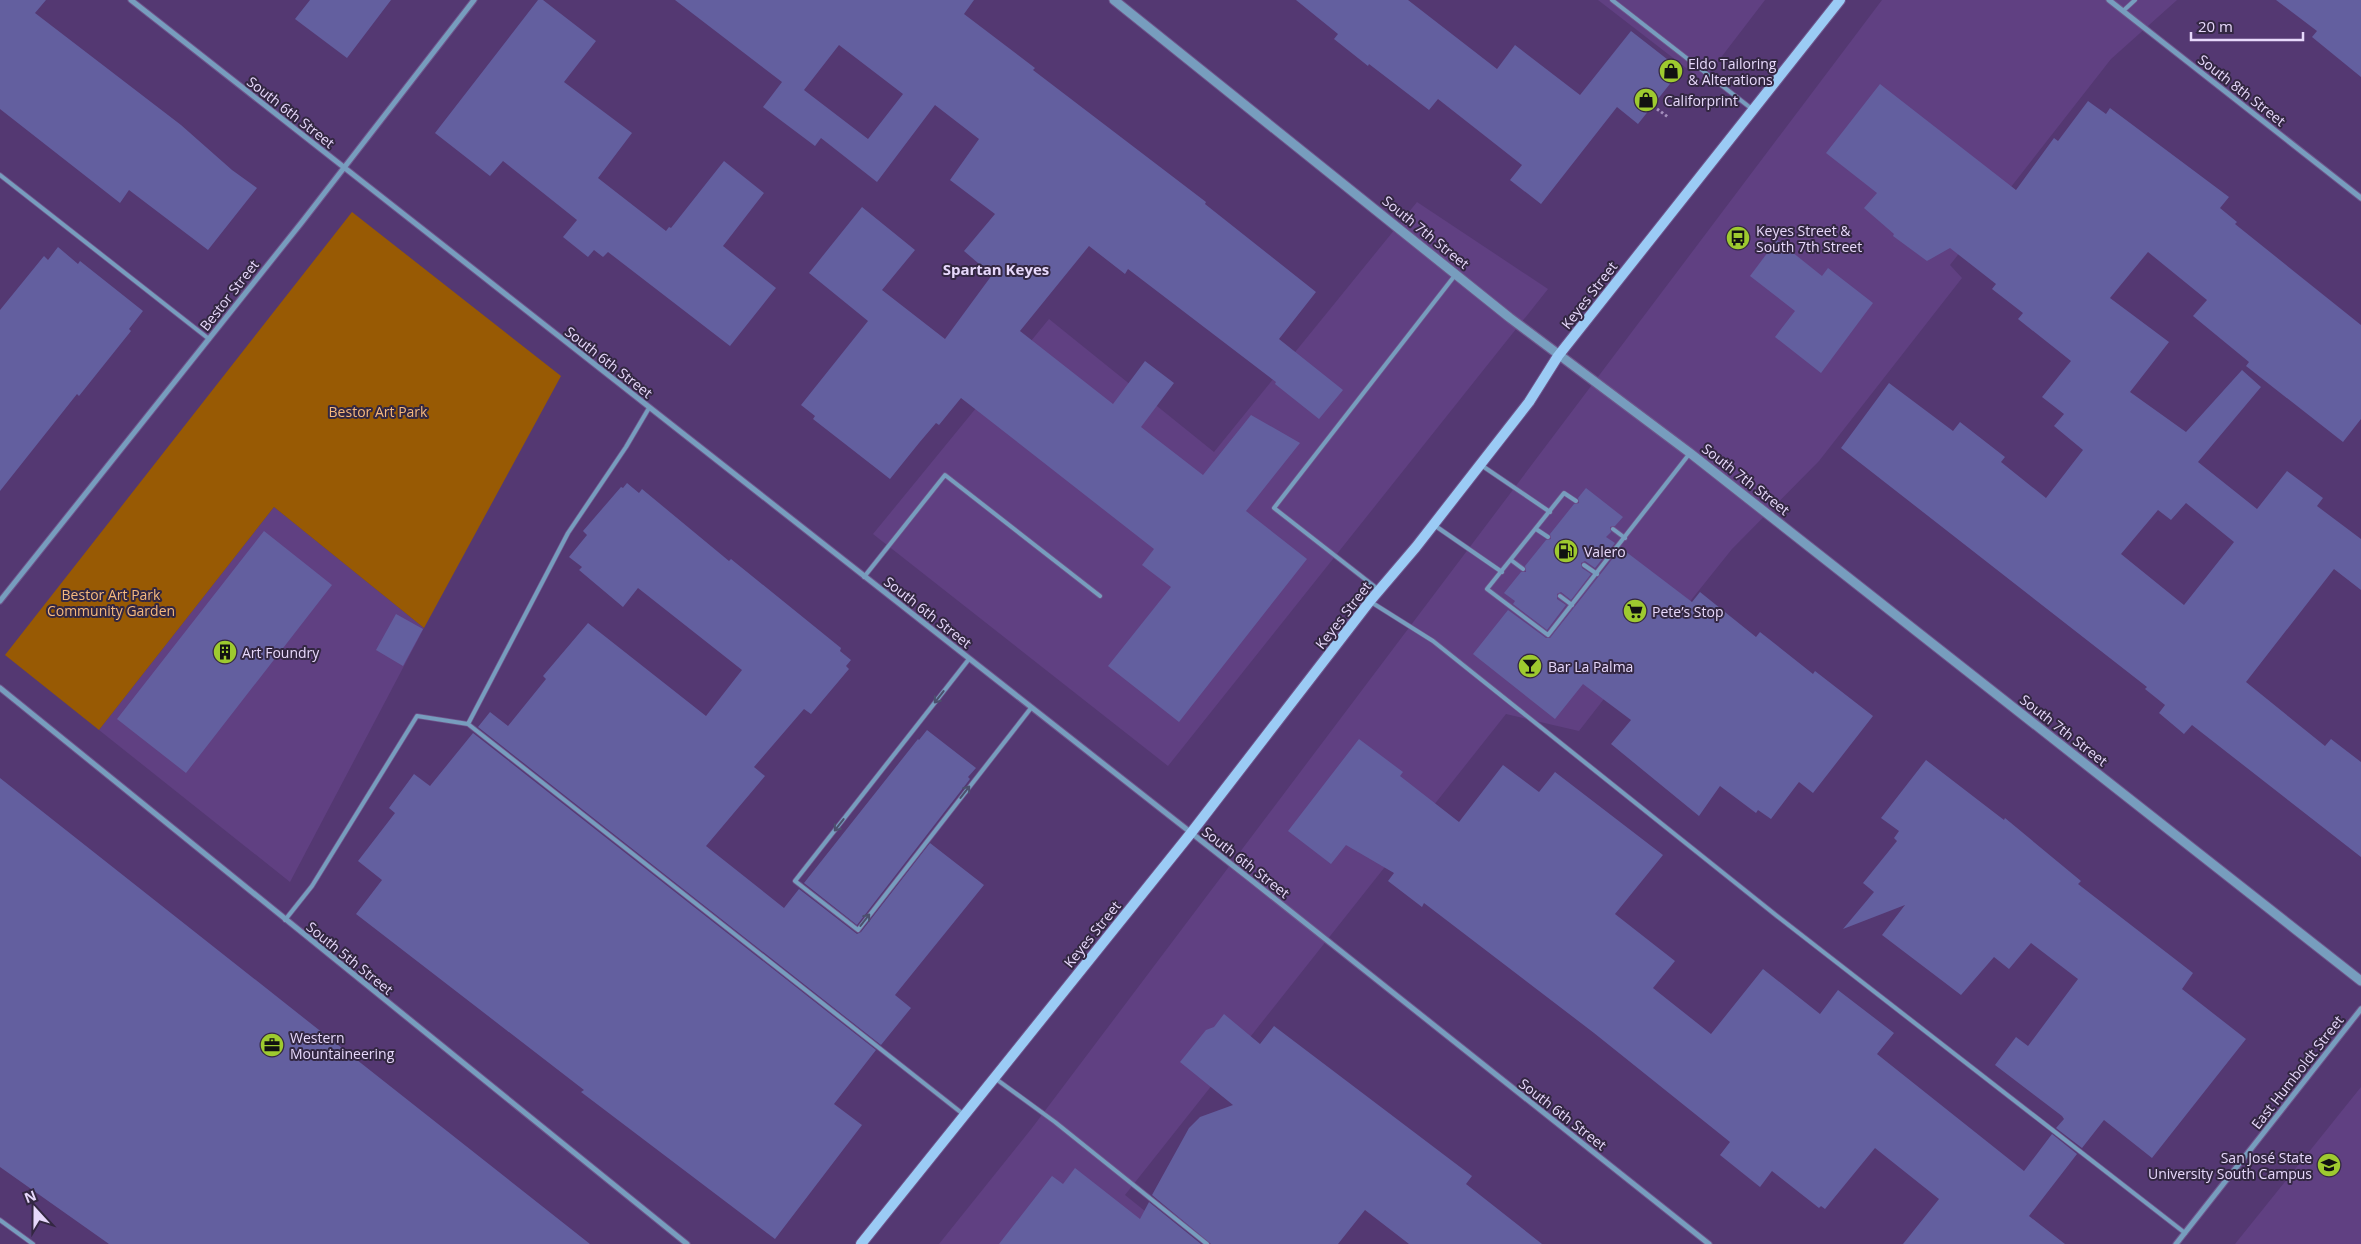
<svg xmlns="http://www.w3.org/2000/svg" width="2361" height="1244" font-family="'Open Sans',sans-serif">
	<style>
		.built { fill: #604082 }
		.green { fill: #985a04 }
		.building { fill: #635f9f; fill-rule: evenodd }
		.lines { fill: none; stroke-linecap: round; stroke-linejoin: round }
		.service-casing { stroke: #6e558b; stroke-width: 5.5 }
		.minor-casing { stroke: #6e558b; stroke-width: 7 }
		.tertiary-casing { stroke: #6e558b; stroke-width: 11 }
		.secondary-casing { stroke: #6e558b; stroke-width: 12 }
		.path { stroke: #a48fbc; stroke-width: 3; stroke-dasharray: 2.5 2.5; stroke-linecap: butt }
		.service { stroke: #779dbe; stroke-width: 4 }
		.minor { stroke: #779dbe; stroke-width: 5 }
		.tertiary { stroke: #779dbe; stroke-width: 9 }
		.secondary { stroke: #9bcbf5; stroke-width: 10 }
		.oneway { stroke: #4b506d }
		.labels { text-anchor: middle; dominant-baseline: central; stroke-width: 4; stroke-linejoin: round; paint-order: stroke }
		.poi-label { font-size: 14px; fill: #e7d8fb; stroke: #332742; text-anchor: start }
		.street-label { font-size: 14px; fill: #e7d8fb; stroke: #332742 }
		.park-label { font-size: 14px; fill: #f6b97e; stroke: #332742 }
		.neighbourhood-label { font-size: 15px; font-weight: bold; fill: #e7d8fb; stroke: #332742 }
	</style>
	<rect width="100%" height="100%" fill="#543872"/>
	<path class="built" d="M1598 0H1765L1703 81Z
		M1882 0H2177L2111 59 1950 265 1962 278 1819 461 1732 549 1640 664 1628 668 1579 731 1506 714 1125 1195 1186 1244H939L1032 1128Z
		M1417 202 1548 289 1168 766 873 534 1049 319 1214 452Z
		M274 507 424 628 290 882 99 730Z
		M2361 1087V1244H2235Z"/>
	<path class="green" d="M352 212 561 376 424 628 274 507 99 730 5 655Z"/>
	<path class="building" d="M0 0H46L35 13 181 125 232 170 257 188 208 250 129 190 120 203 0 109Z
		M310 0H391L347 58 295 19Z
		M538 0H543L596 41 564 82 632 133 598 178 666 231 669 227 671 228 724 161 764 193 723 246 776 288 730 346 608 252 603 257 594 250 588 257 563 237 577 220 503 161 490 176 435 133Z
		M675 0H974L964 14 1035 68 1033 70 1206 202 1205 204 1316 292 1279 339 1343 390 1319 419 1275 384 1276 382 1128 269 1125 274 1089 246 1020 331 1113 404 1145 361 1174 383 1141 427 1203 475 1251 415 1300 443 1246 511 1307 559 1179 722 1108 666 1171 587 1142 565 1154 549 961 398 939 425 936 423 919 443 890 479 813 419 815 416 801 405 868 321 809 273 862 207 915 250 882 290 945 339 992 275 964 251 995 214 950 180 979 139 935 105 877 182 821 138 815 146 763 107 782 82ZM839 45 903 94 868 139 804 90Z
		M1296 0H1408L1497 69 1515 45 1580 95 1631 31 1681 70 1638 124 1617 107 1541 204 1510 180 1522 165 1438 99 1429 110 1369 64 1368 66 1334 39 1338 34Z
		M2276 0H2361V77L2312 37 2317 31Z
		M1880 84 2016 190 2054 138 2058 141 2088 101 2106 114 2110 108 2229 197 2220 208 2237 222 2235 224 2361 325V419L2343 442 2246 366 2249 362 2193 316 2207 300 2148 252 2110 298 2169 342 2130 392 2186 432 2242 370 2261 387 2198 462 2257 509 2287 471 2323 498 2317 506 2361 539V590L2334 569 2246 682 2325 746 2331 739 2361 762V857L2192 725 2184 734 2159 713 2165 705 2145 689 2147 687 1841 448 1889 383 1953 431 1960 422 2005 457 2001 462 2046 498 2083 450 2054 426 2064 414 2042 397 2071 361 2018 319 2023 313 1992 289 1996 284 1950 248 1927 261 1893 236 1894 234 1864 208 1877 193 1826 153ZM2186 503 2234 542 2184 605 2121 554 2158 510 2171 520Z
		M1777 240 1822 276 1828 268 1873 303 1821 373 1775 337 1795 311 1750 276Z
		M58 247 78 264 80 261 143 311 129 329 131 331 79 396 77 394 0 491V310L44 256 48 260Z
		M627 483 639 493 642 489 729 561 731 559 841 648 840 651 851 660 846 666 849 669 811 714 804 709 754 767 765 776 706 846 784 908 799 889 857 934 861 932 930 843 984 885 895 995 911 1008 881 1045 478 727 490 712 508 726 546 679 543 676 588 623 706 716 742 670 638 588 623 607 579 570 582 567 569 557 587 535 583 531 621 487 623 488Z
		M1586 488 1623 517 1615 526 1610 527 1611 532 1606 537 1615 543 1595 568 1585 561 1581 563 1582 568 1591 574 1571 600 1561 592 1557 594V599L1566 605 1547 630 1513 604 1515 601 1504 593 1521 572H1526L1525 566 1546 540 1551 539 1550 534 1574 504 1579 503 1578 498Z
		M264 531 332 585 186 773 117 719Z
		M1621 548 1692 602 1700 592 1756 637 1760 632 1813 674 1815 671 1873 716 1813 793 1799 782 1771 819 1758 810 1756 813 1720 786 1699 816 1611 744 1631 720 1583 684 1555 719 1473 654 1508 610 1546 638H1550Z
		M396 614 423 629 403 666 376 650Z
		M927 730 976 768 968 777 970 779 857 925 804 883 918 739 919 740Z
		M473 733 876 1050 834 1104 862 1125 775 1239 581 1092 584 1090 356 914 382 880 358 861 395 813 389 808 414 774 430 786Z
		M1359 739 1403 772 1400 776 1459 822 1503 765 1539 792 1555 772 1663 855 1615 914 1675 961 1653 988 1711 1034 1763 969 1820 1014 1838 990 1894 1033 1877 1054 2024 1171 2052 1134 2077 1154 2029 1216 2065 1244H1903L1939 1199 1875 1148 1825 1209 1821 1206 1819 1208 1772 1171 1760 1187 1720 1155 1730 1142 1594 1033 1424 903 1422 907 1388 881 1394 873 1346 845 1331 864 1288 831Z
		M1926 760 2004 820 2005 818 2081 881 2078 884 2193 973 2182 989 2246 1039 2152 1158 2104 1120 2082 1148 2056 1128 2064 1119 2062 1116 1995 1065 2016 1037 2028 1046 2078 979 2031 943 2009 969 1994 957 1961 995 1882 935 1905 905 1843 929 1874 892 1863 883 1897 841 1894 838 1899 831 1881 818Z
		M0 778 590 1244H109L0 1167Z
		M1224 1014 1260 1044 1274 1026 1472 1176 1466 1184 1542 1244H1409L1365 1210 1338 1244H1211L1152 1195 1189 1128 1200 1117 1233 1105 1180 1062 1206 1030 1214 1027Z
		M1075 1168 1140 1219 1149 1202 1201 1244H999L1052 1176 1063 1184Z"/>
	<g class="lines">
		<g class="service-casing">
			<path id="service" d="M1612 0 1752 109
				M2123 11 2135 0
				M0 175 209 339
				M1481 465 1550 512
				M1576 501 1564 493 1487 589 1548 635 1690 453
				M1434 525 1502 572
				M1536 529 1548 537
				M1613 529 1625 538
				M1511 560 1523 569
				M1584 565 1597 574
				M864 577 945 475 1100 596
				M1379 590 1274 508 1456 274
				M1560 596 1572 605
				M1371 602 1433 641 1777 916 2185 1233
				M969 659 795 881 858 930 1031 708
				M468 724 963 1114
				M285 920 312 886 417 716 468 724 568 533 626 447 649 408
				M996 1079 1055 1122 1207 1244
				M0 1220 33 1244"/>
		</g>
		<g class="minor-casing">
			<path id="minor" d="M131 0 1250 879 1709 1244
				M2109 0 2361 198
				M0 601 302 222 474 0
				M0 688 687 1244
				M2176 1244 2361 1009"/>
		</g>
		<g class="tertiary-casing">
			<path id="tertiary" d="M1114 0 1510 318 1690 453 2361 981"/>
		</g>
		<g class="secondary-casing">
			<path id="secondary" d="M861 1244 1191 833 1370 601 1416 547 1529 402 1558 356 1840 0"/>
		</g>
		<path class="path" d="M1653 106 1668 117"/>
		<use href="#service" class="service"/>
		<use href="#minor" class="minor"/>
		<use href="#tertiary" class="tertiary"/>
		<use href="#secondary" class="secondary"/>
	</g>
	<defs><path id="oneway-shaft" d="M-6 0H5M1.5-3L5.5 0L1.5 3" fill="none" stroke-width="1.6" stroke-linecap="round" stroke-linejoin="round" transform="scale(1.25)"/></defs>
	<g class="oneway">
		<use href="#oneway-shaft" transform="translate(939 697) rotate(128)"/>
		<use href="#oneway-shaft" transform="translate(965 792) rotate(-52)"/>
		<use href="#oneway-shaft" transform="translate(839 825) rotate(128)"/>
		<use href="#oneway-shaft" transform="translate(865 920) rotate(-52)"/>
	</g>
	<defs>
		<g id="shop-disc" transform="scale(1.25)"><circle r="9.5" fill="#9eca2f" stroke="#332742"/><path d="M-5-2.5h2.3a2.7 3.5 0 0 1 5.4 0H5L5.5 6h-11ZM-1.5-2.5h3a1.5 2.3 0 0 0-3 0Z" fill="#111"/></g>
		<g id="bus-disc" transform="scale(1.25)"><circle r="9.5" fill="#9eca2f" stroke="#332742"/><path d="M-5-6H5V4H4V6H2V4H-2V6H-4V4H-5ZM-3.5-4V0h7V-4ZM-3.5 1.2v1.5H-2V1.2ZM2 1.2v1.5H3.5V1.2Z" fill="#111"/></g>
		<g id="fuel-disc" transform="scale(1.25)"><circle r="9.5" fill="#9eca2f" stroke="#332742"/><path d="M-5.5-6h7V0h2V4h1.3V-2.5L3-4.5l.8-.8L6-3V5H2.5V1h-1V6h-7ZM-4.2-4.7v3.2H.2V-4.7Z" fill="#111"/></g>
		<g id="supermarket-disc" transform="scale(1.25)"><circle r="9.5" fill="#9eca2f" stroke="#332742"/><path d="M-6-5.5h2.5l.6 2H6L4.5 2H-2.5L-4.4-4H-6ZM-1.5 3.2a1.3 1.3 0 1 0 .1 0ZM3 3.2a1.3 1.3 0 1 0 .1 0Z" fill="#111"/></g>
		<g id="building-disc" transform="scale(1.25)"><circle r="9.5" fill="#9eca2f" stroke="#332742"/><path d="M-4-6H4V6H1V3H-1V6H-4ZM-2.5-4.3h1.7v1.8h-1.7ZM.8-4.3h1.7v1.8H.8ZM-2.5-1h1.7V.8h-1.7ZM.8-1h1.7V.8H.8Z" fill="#111"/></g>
		<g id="bar-disc" transform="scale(1.25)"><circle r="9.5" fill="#9eca2f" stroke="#332742"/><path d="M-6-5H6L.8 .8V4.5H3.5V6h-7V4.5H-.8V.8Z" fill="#111"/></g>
		<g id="office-disc" transform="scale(1.25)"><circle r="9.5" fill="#9eca2f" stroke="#332742"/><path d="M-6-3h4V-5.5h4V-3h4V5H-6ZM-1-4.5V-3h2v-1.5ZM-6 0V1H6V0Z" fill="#111"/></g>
		<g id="university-disc" transform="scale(1.25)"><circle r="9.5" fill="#9eca2f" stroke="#332742"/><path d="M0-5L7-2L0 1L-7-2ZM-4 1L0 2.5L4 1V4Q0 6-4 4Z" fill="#111"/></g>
	</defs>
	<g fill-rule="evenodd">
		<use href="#shop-disc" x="1671" y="71"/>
		<use href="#shop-disc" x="1646" y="100"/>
		<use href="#bus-disc" x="1738" y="238"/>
		<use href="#fuel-disc" x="1566" y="551"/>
		<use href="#supermarket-disc" x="1635" y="611"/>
		<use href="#building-disc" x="225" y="652"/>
		<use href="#bar-disc" x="1530" y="666"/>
		<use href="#office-disc" x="272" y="1045"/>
		<use href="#university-disc" x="2329" y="1165"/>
	</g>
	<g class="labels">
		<g class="poi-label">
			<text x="1688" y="63">Eldo Tailoring<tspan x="1688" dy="16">&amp; Alterations</tspan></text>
			<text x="1664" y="100">Califorprint</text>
			<text x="1756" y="230">Keyes Street &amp;<tspan x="1756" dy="16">South 7th Street</tspan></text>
			<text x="1584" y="551">Valero</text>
			<text x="1652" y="611">Pete’s Stop</text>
			<text x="242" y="652">Art Foundry</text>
			<text x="1548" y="666">Bar La Palma</text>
			<text x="290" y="1037">Western<tspan x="290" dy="16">Mountaineering</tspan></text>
			<text x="2312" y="1157" text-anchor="end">San José State<tspan x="2312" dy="16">University South Campus</tspan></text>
		</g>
		<g class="street-label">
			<text transform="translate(2242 90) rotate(38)">South 8th Street</text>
			<text transform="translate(291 112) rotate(38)">South 6th Street</text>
			<text transform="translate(1426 232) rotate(39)">South 7th Street</text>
			<text transform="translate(229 295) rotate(-52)">Bestor Street</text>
			<text transform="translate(1589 295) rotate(-52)">Keyes Street</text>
			<text transform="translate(609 362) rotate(38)">South 6th Street</text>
			<text transform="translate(1746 479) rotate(38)">South 7th Street</text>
			<text transform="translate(928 612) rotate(38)">South 6th Street</text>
			<text transform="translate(1343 615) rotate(-52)">Keyes Street</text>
			<text transform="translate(2064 730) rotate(38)">South 7th Street</text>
			<text transform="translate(1246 862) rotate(38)">South 6th Street</text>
			<text transform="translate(1092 934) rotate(-51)">Keyes Street</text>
			<text transform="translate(350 958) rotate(39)">South 5th Street</text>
			<text transform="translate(2297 1072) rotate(-52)">East Humboldt Street</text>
			<text transform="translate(1563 1114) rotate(38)">South 6th Street</text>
		</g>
		<g class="park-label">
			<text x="378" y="411">Bestor Art Park</text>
			<text x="111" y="594">Bestor Art Park<tspan x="111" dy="16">Community Garden</tspan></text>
		</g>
		<g class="neighbourhood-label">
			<text x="996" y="269">Spartan Keyes</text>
		</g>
	</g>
	<g transform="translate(35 1209) rotate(339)" stroke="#332742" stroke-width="4" paint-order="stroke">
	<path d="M0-4L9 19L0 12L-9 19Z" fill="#e7d8fb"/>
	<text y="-8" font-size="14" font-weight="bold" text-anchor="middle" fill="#e7d8fb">N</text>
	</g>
	<path d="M2191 32v8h112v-8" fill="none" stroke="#e7d8fb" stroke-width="2.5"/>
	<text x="2198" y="32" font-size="15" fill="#e7d8fb" stroke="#332742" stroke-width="4" paint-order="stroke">20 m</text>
</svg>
